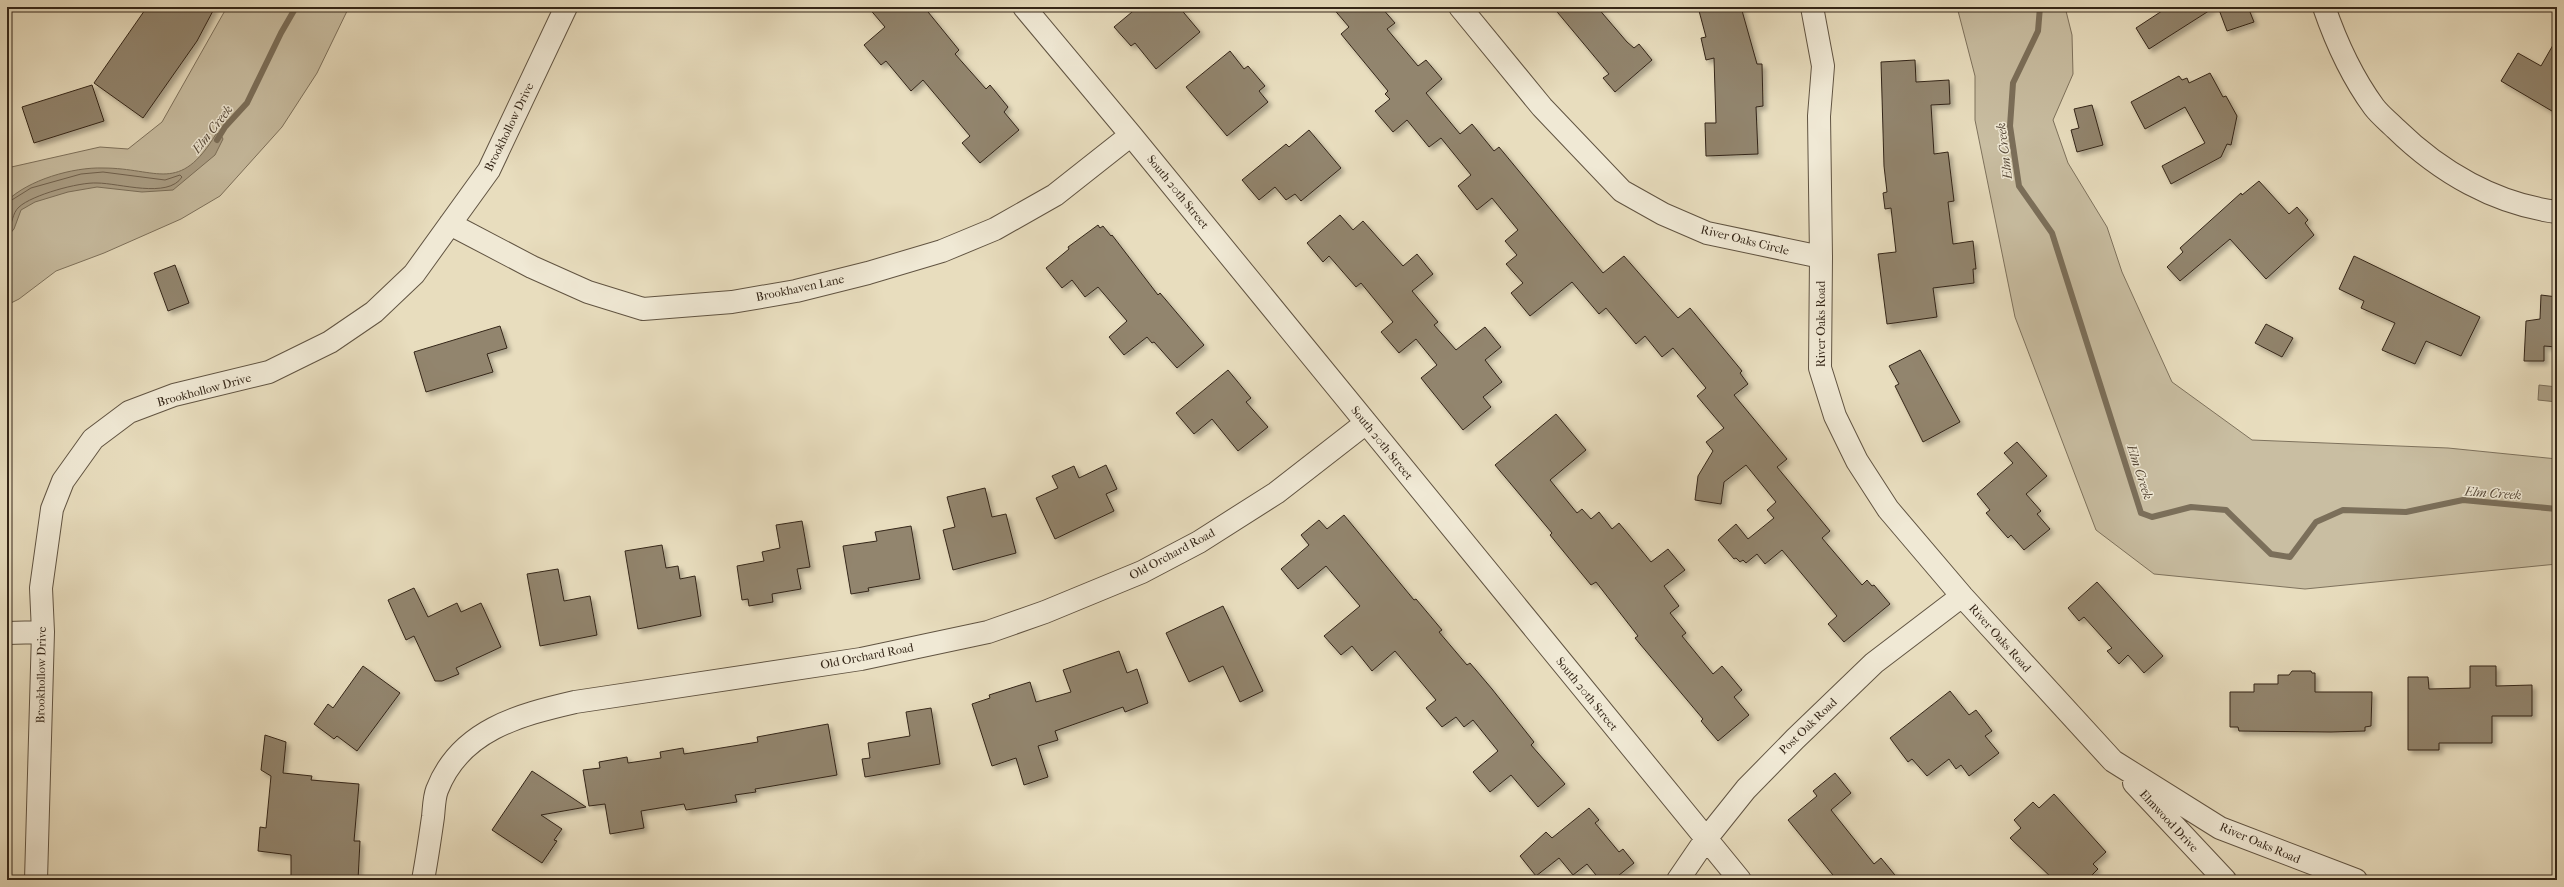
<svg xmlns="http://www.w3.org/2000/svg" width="2564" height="887" font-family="'IM FELL French Canon',serif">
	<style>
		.green { fill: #c9bea2; stroke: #7e725d }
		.water { fill: #ab9f86; stroke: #7b6f5a }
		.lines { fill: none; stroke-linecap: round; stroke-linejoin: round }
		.shore { stroke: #70624f; stroke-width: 1 }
		.stream { stroke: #7b6f5a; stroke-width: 6 }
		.building { fill: #92856e; stroke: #342618; filter: url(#shadow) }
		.minor-casing { stroke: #615442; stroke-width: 24 }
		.minor { stroke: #f0e9d5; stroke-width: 22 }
		.labels { text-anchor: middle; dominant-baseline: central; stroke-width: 3; stroke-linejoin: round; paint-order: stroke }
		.street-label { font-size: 12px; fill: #342618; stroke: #f0e9d5 }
		.water-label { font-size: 13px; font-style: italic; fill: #584a39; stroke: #f0e9d5 }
	</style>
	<defs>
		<filter id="shadow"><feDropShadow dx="3.5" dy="3.5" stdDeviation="2" flood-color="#0004"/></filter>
	</defs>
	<rect width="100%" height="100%" fill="#e8ddbe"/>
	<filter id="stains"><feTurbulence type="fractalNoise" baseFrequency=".005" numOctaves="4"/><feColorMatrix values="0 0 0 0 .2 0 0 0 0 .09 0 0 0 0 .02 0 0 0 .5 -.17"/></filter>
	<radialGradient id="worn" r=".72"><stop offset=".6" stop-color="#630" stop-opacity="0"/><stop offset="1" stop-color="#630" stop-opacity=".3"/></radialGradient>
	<path class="green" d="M227 7H349L317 73 282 127 220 196 181 219 104 253 56 271 19 299 7 305V168L100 147 128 149 162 122Z
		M1957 7H2065L2072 35 2073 74 2053 120 2068 163 2107 227 2122 272 2172 382 2252 440 2448 448 2557 459V564L2305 589 2154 574 2096 530 2015 317 1975 120V76Z"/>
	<path class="water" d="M220 133 223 139 215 155 173 190 142 192 97 187 68 192 35 202 21 210 14 229 7 237V201C28 180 73 167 103 168 158 168 179 195 216 134Z
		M2539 385 2557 387V402L2538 400Z"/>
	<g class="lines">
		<path class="shore" d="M7 203 31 188 81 174 103 172 165 180 180 175 182 177C168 199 119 183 97 183 79 182 32 195 19 207 12 213 13 224 7 231"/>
		<path class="stream" d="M2040 7 2038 31 2013 83 2010 126 2019 186 2052 233 2141 513 2152 517 2191 507 2226 510 2271 554 2290 557 2316 522 2343 510 2406 512 2463 500 2557 509
			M217 140 225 127 247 103 281 33 296 7"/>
	</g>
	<path class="building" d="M147 7H215L197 41 143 118 94 83Z
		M868 7H924L959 50 955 54 986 89 990 85 1008 107 1004 112 1019 130 980 163 962 143 970 136 923 80 911 91 886 61 881 65 864 45 885 27Z
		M1138 7H1179L1200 32 1156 69 1135 43 1131 46 1114 27Z
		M1332 7H1381L1395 23 1387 29 1418 66 1426 60 1442 79 1426 93 1460 134 1472 124 1494 151 1499 147 1603 273 1624 256 1678 318 1690 308 1742 371 1740 373 1748 384 1734 395 1787 459 1777 467 1830 531 1822 538 1862 585 1867 580 1872 586 1874 585 1890 604 1844 642 1828 624 1837 616 1782 550 1765 564 1757 554 1746 563 1743 560 1740 562 1736 558 1734 559 1718 540 1736 524 1748 539 1774 518 1767 510 1776 502 1746 465 1724 482 1721 504 1695 500 1698 476 1713 451 1706 442 1724 428 1697 396 1706 388 1673 348 1662 357 1645 336 1636 344 1606 308 1599 314 1572 282 1530 316 1511 293 1523 283 1506 264 1517 255 1505 241 1518 230 1492 198 1477 210 1458 186 1471 175 1441 138 1429 147 1407 120 1393 132 1375 111 1390 99 1385 94 1388 91 1341 34 1349 27Z
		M1553 7H1597L1627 42 1634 48 1639 44 1652 60 1615 92 1603 78 1609 74Z
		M1698 7H1741L1757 64H1762L1763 106 1756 107 1758 154 1706 156 1705 123H1716L1714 58 1706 60 1701 38 1706 37Z
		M2168 7H2215L2149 49 2136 28Z
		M2218 7H2248L2254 22 2227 31Z
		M2557 38V114L2501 81 2518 53 2541 66Z
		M1230 51 1244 69 1248 66 1265 86 1259 91 1268 102 1227 136 1186 87Z
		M1915 60 1916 82 1949 80 1950 104 1931 105 1934 154 1948 152 1954 201 1948 202 1953 244 1973 241 1976 269H1973L1974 283 1933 288 1937 317 1887 324 1878 254 1896 252 1891 208 1885 209 1883 193 1887 192 1884 166 1881 62Z
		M2210 73 2223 97 2226 96 2237 116 2231 145 2227 144 2221 157 2171 184 2162 166 2205 143 2185 107 2145 129 2131 102 2179 76 2182 80 2187 78 2189 83Z
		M92 85 104 121 34 143 22 107Z
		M2092 105 2103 145 2077 152 2071 130 2079 128 2074 109Z
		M1309 130 1341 168 1301 201 1295 194 1286 200 1275 187 1259 200 1242 180 1286 144 1289 147Z
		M2259 181 2289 214 2297 207 2308 220 2305 223 2314 235 2266 279 2230 239 2180 281 2167 267 2183 252 2180 248 2241 193 2242 195Z
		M1340 215 1353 230 1363 221 1403 266 1417 254 1433 274 1412 291 1438 322 1434 325 1456 350 1485 327 1501 347 1485 360 1502 382 1483 397 1491 407 1463 430 1421 378 1437 365 1416 339 1399 353 1381 332 1393 322 1361 283 1356 287 1329 256 1323 262 1307 243Z
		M1098 225 1100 228 1103 226 1111 236 1112 235 1158 295 1160 293 1204 345 1177 368 1154 342 1152 343 1147 337 1124 355 1109 337 1127 321 1098 287 1085 297 1072 280 1062 288 1046 268 1069 249 1068 247Z
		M2354 256 2480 317 2461 356 2426 341 2415 364 2382 350 2395 323 2361 308 2364 301 2339 289Z
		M175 265 189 303 168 311 154 273Z
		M2541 295 2557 297V347L2544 346V361H2524L2526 321 2540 319Z
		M2266 324 2293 338 2282 357 2255 343Z
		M500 326 507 348 487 354 493 372 426 392 414 352Z
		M1920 350 1960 422 1923 442 1895 386 1899 384 1889 366Z
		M1228 370 1251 398 1246 402 1268 427 1238 451 1212 419 1194 434 1176 413Z
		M1556 414 1586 450 1550 480 1577 513 1582 509 1591 519 1599 512 1612 529 1619 523 1651 562 1668 549 1685 570 1664 586 1679 606 1670 613 1686 633 1682 636 1713 674 1722 666 1742 690 1734 697 1749 715 1718 741 1701 721 1703 719 1635 638 1638 636 1596 582 1591 585 1550 535 1552 533 1495 465Z
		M2017 442 2047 476 2026 494 2041 511 2037 514 2050 529 2024 550 2011 535 2008 538 1986 513 1990 510 1977 494 2013 463 2004 453Z
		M1106 465 1117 489 1106 494 1114 511 1055 539 1036 498 1058 488 1052 476 1074 466 1079 478Z
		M985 488 992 517 1006 514 1016 553 953 570 943 530 955 527 947 497Z
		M1344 515 1414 600 1416 599 1442 630 1439 632 1467 665 1470 663 1492 689 1534 742 1531 745 1565 784 1538 807 1511 775 1490 792 1473 772 1498 751 1473 720 1464 727 1456 717 1442 727 1426 708 1436 700 1395 651 1372 671 1352 646 1341 655 1324 636 1360 606 1326 566 1298 589 1281 569 1309 545 1301 535 1319 520 1327 529Z
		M802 521 810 567 797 569 801 589 772 594 773 602 749 606 748 599 742 600 737 566 764 561 762 552 780 548 776 525Z
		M911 526 920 579 868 588 869 591 851 594 843 546 877 541 875 532Z
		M662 545 666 568 678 566 680 579 695 576 701 616 638 629 625 551Z
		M558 569 564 601 590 596 597 635 540 646 527 574Z
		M2097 582 2163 656 2144 673 2128 655 2119 664 2107 651 2112 648 2084 617 2079 621 2068 608Z
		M414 588 428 617 457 603 461 612 481 603 501 647 456 668 459 674 442 681H435L414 636 406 640 388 600Z
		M1223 606 1263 691 1240 702 1223 666 1189 682 1166 633Z
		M1119 651 1127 673 1137 669 1148 703 1125 712 1123 707 1055 731 1058 740 1038 746 1048 777 1024 785 1016 758 992 766 972 704 990 698 989 695 1030 682 1036 702 1071 692 1063 670Z
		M363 666 400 693 357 751 337 736 334 739 314 724 328 704 333 708Z
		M2470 666H2496V686L2532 685V716H2492V743H2439V750H2408V677H2428L2429 689 2470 688Z
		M2292 671H2311L2312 673H2315V692H2372L2371 726 2365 727V731L2331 732 2239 731 2238 727H2230V692H2254V684H2278V675H2289Z
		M1950 691 1969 715 1976 710 1992 731 1985 736 1999 753 1969 776 1961 765 1956 769 1949 759 1927 776 1912 759 1908 762 1890 738Z
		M931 708 940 764 865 777 862 759 870 758 868 743 910 736 906 712Z
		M828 724 837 775 755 789 756 792 735 795 737 802 686 810 684 804 641 811 644 828 610 834 605 804 589 806 583 770 600 768 599 762 627 757 628 763 661 758 660 752 683 748 684 754 758 742 757 737Z
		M265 735 286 742 283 773 312 776 311 780 359 784 354 841H360L358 880H291V855L258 851 260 827 266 828 271 776 261 770Z
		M532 771 586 807 541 815 562 829 554 840 557 841 542 863 492 830Z
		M1835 773 1851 793 1831 810 1874 864 1881 858 1899 880H1837L1788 820 1817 796 1813 791Z
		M2054 794 2106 852 2093 864 2098 869 2087 880H2054L2010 838 2021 828 2014 820 2033 802 2039 808Z
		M1589 808 1599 820 1595 823 1619 852 1623 849 1634 863 1613 880H1600L1587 864 1573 875 1559 858 1536 876 1520 856 1546 832 1552 838Z"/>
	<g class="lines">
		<g class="minor-casing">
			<path id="minor" d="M1024 7 1131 135 1740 880
				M1460 7 1542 107 1622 191 1663 214 1707 233 1821 257 1819 116 1823 66 1812 7
				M2324 7C2336 42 2352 77 2374 107 2380 115 2389 122 2396 129 2440 172 2495 204 2557 212
				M450 224 532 267 588 292 643 309 732 302 796 291 868 273 942 251 995 229 1055 195 1131 135
				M1821 257 1820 368 1835 416 1857 461 1888 509 1962 596 2113 761 2220 828 2356 880
				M7 633 43 632
				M2134 783 2225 880
				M36 880 43 632 41 588 52 509 63 481 93 439 129 412 174 395 269 372 330 342 374 312 414 274 489 170 566 7
				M423 880C427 859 430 838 433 817 434 808 434 798 437 790 460 730 519 715 575 702L861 659 988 632 1045 612 1142 572 1199 542 1276 493 1366 423
				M1678 880 1706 839 1746 789 1795 739 1874 663 1962 596"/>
		</g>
		<use href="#minor" class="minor"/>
	</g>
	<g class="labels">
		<g class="street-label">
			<text transform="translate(509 127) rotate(-64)">Brookhollow Drive</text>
			<text transform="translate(1178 192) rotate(51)">South 20th Street</text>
			<text transform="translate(1745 240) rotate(14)">River Oaks Circle</text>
			<text transform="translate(800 288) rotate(-12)">Brookhaven Lane</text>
			<text transform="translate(1821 324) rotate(-90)">River Oaks Road</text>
			<text transform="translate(204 390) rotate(-15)">Brookhollow Drive</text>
			<text transform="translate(1382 443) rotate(51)">South 20th Street</text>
			<text transform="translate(1172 554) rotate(-28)">Old Orchard Road</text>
			<text transform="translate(2000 638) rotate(48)">River Oaks Road</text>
			<text transform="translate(867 656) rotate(-11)">Old Orchard Road</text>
			<text transform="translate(41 675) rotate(-89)">Brookhollow Drive</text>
			<text transform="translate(1587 694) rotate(51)">South 20th Street</text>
			<text transform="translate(1808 726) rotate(-44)">Post Oak Road</text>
			<text transform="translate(2169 821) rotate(47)">Elmwood Drive</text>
			<text transform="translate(2260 843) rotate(23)">River Oaks Road</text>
		</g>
		<g class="water-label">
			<text transform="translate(212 129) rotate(-52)">Elm Creek</text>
			<text transform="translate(2004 151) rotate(-97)">Elm Creek</text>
			<text transform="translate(2140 472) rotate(72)">Elm Creek</text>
			<text transform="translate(2493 493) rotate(4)">Elm Creek</text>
		</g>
	</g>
	<rect width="2564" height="887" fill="none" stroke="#e8ddbe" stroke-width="24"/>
	<rect x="8" y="8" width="2548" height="871" fill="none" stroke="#342618" stroke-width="2"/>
	<rect x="12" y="12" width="2540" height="863" fill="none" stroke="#342618"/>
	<rect width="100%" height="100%" filter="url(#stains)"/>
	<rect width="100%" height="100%" fill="url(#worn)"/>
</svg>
